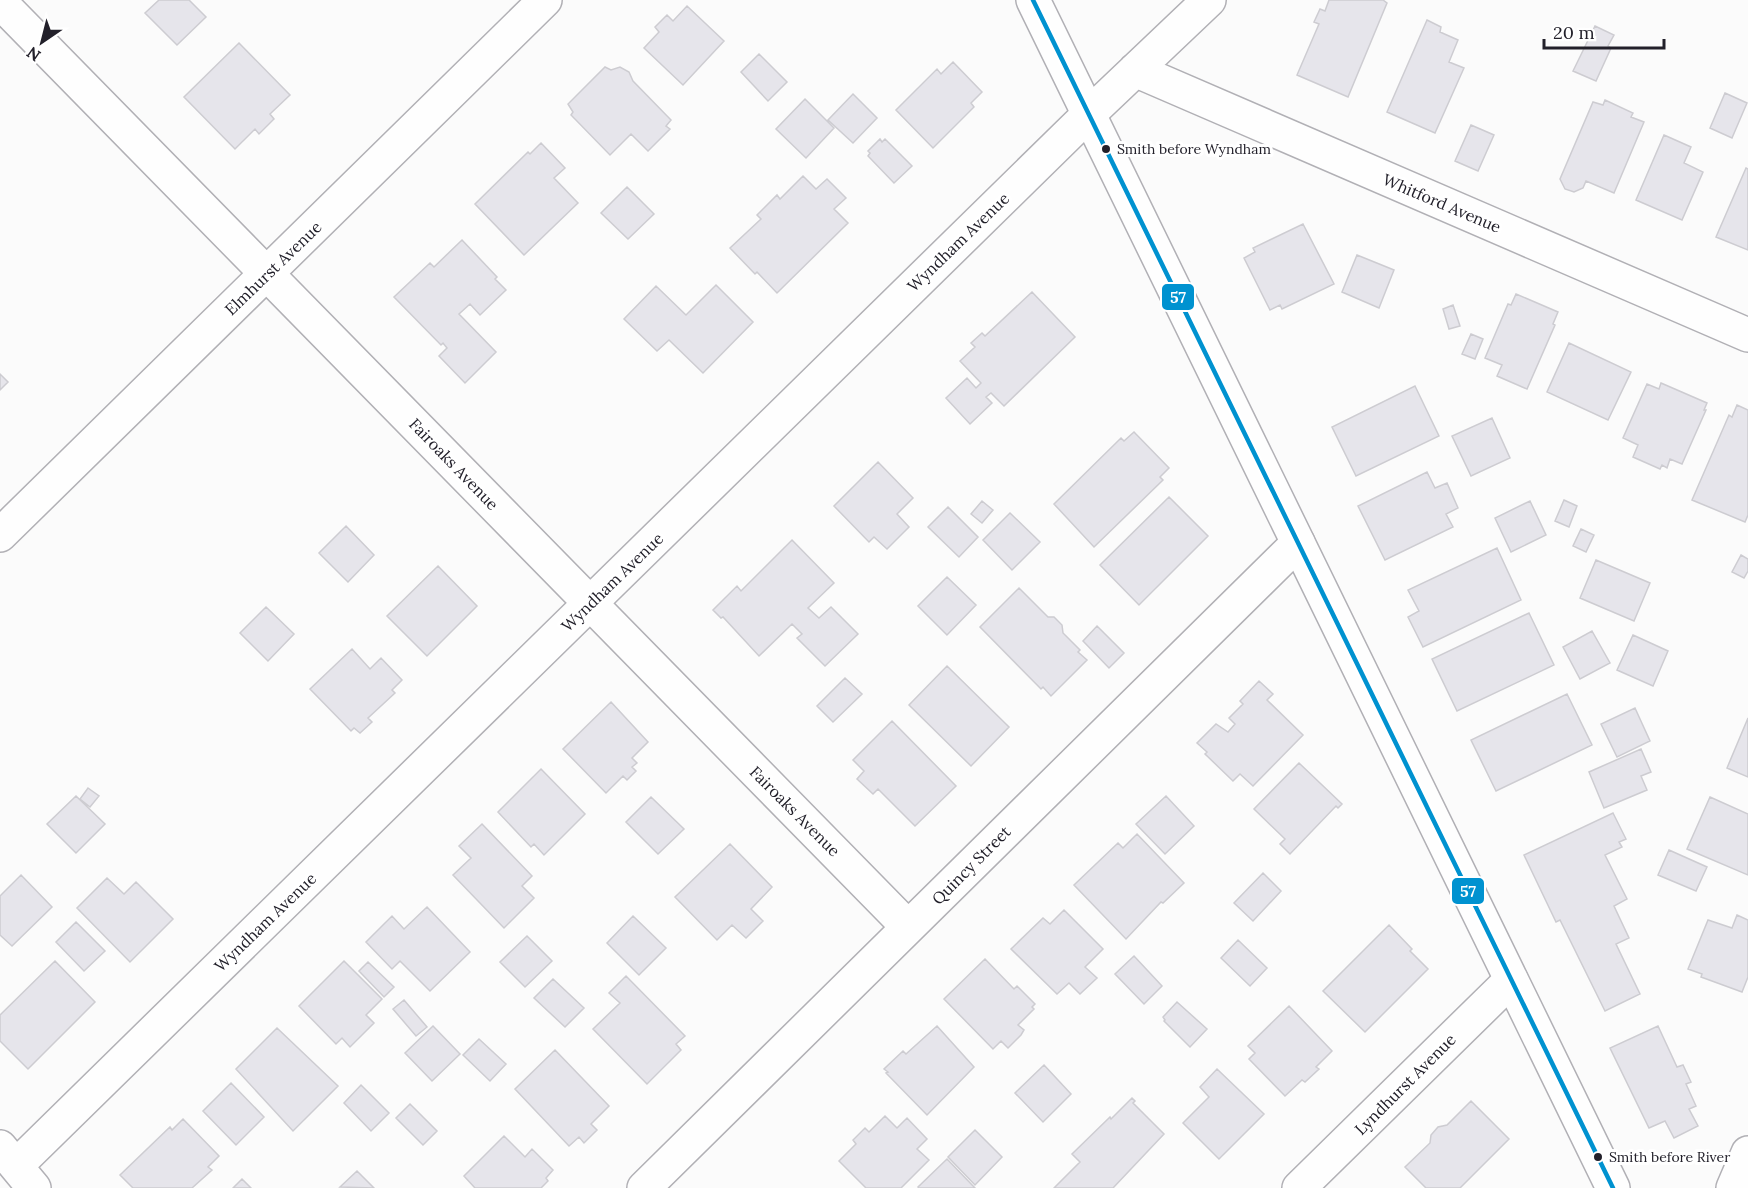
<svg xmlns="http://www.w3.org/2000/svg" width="1748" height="1188" font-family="Lora,serif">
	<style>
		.building { fill: #e6e5eb; stroke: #cdccd1; stroke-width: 1.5 }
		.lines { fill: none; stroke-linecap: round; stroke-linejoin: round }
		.minor-casing { stroke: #b1b0b5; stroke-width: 36 }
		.major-casing { stroke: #b1b0b5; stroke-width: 36 }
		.minor { stroke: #fefefe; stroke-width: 33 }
		.major { stroke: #fefefe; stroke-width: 33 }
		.bus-1-casing { stroke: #fff; stroke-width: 9 }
		.bus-1 { stroke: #0092d0; stroke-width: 4.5 }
		.bus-dot { fill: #22202a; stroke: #fff; stroke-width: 2 }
		.labels { text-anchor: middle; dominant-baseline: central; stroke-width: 6; stroke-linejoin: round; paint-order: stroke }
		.bus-label { font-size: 14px; fill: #22202a; stroke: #fff; text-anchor: start }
		.street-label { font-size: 16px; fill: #22202a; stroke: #fff }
		.line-badge { stroke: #fff; stroke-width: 2 }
		.badge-label { font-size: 16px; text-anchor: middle; font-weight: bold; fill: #fff }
	</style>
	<rect width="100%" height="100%" fill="#fbfbfb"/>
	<path class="building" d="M159 0H189L206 17 177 45 145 13Z
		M1329 0H1383L1387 3 1348 97 1297 75 1319 24 1314 22 1320 9 1325 11Z
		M687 6 724 41 683 85 644 48 659 32 655 27 667 15 673 21Z
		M1427 20 1441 27 1440 32 1458 40 1449 62 1464 68 1435 133 1387 112Z
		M1595 26 1614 35 1608 46 1611 48 1596 81 1573 71Z
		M239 43 290 95 270 114 274 119 259 134 255 129 235 149 184 97Z
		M759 54 787 82 768 101 741 72Z
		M953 62 982 92 971 103 974 107 933 148 896 110 937 69 941 74Z
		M605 67 611 70 620 67 629 72 633 81 671 120 666 126 670 129 648 151 631 134 610 155 571 115 573 112 568 104Z
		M1725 93 1747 103 1732 138 1710 128Z
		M853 94 877 118 853 143 828 120Z
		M805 99 834 128 806 158 776 129Z
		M1605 100 1633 113 1631 117 1644 122 1614 193 1586 181 1583 188 1574 192 1565 189 1560 179 1593 102 1603 105Z
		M1471 125 1494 135 1478 171 1455 161Z
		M1664 135 1691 147 1684 163 1703 172 1682 220 1636 200Z
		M880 139 882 142 885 139 912 166 894 183 868 156 870 153 868 151Z
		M541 143 565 168 554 178 578 203 524 255 475 204 528 152 530 154Z
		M1746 168 1748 169V250L1716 237Z
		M803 176 816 189 827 179 846 198 834 209 848 223 777 293 757 272 755 274 730 248 761 219 757 215 777 195 780 199Z
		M627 187 654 214 628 239 601 213Z
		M1303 224 1334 284 1282 309 1280 305 1270 310 1244 258 1255 252 1253 248Z
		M462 240 497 277 495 279 506 290 480 315 470 304 459 314 496 352 465 383 439 356 447 348 443 343 441 345 394 297 430 263 434 267Z
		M1357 255 1394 270 1379 308 1342 292Z
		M716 285 753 322 703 373 669 340 657 351 624 319 656 286 686 315Z
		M1032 292 1075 337 1004 406 991 393 986 397 992 403 970 424 946 398 967 378 976 388 981 383 960 361 975 347 971 343 982 333 985 336Z
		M1516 294 1558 312 1553 324 1555 325 1527 389 1497 376 1502 365 1485 358 1508 304 1511 305Z
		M1453 305 1460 326 1449 329 1443 309Z
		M1471 334 1483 339 1475 359 1462 354Z
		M1569 343 1631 372 1608 420 1547 392Z
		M0 374 8 382 0 390Z
		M1661 383 1707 403 1704 410H1706L1682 464 1670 459 1667 468 1662 465 1660 469 1633 457 1638 445 1623 438 1647 384 1659 389Z
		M1415 386 1439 436 1356 476 1332 427Z
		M1737 405 1748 410V515L1745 522 1692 500 1729 415 1732 417Z
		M1492 418 1510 458 1471 476 1452 436Z
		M1134 432 1169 468 1160 477 1163 480 1094 547 1054 504 1121 438 1124 441Z
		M878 462 913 498 897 514 909 527 887 549 874 537 869 542 834 506Z
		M1427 472 1435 488 1447 483 1458 508 1446 514 1453 527 1385 560 1358 506Z
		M1169 497 1208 536 1139 605 1100 565Z
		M1564 500 1577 506 1569 527 1555 521Z
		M982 501 993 510 982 523 971 514Z
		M1530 501 1546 535 1511 552 1495 518Z
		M948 507 978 537 959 557 928 527Z
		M1010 513 1040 542 1012 570 983 540Z
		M346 526 374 555 348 582 319 553Z
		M1581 529 1594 535 1586 552 1573 546Z
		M792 540 834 583 808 608 819 618 831 607 858 634 825 666 797 638 802 634 792 624 759 656 723 617 721 618 713 610 737 586 741 591Z
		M1497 548 1521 600 1423 647 1408 617 1419 611 1408 590Z
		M1741 555 1748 559V571L1744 578 1732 572Z
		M1596 560 1650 583 1634 621 1580 598Z
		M438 566 477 606 427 656 387 616Z
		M947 577 976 605 947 635 918 606Z
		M1019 588 1048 617H1054L1062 625 1063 633 1080 650 1078 652 1087 660 1051 696 1043 687 1041 689 980 627Z
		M266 607 294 634 268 661 240 633Z
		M1529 613 1554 665 1457 711 1432 659Z
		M1097 626 1124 653 1109 668 1083 641Z
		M1592 631 1610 663 1580 679 1563 647Z
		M1633 635 1668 651 1653 686 1617 670Z
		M352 649 370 669 381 658 402 680 392 690 395 693 368 718 372 722 360 733 354 728 351 731 310 689Z
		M947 666 1009 727 971 766 909 705Z
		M845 678 862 694 833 722 817 706Z
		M1259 681 1273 694 1267 700 1303 735 1253 786 1240 774 1233 781 1205 754 1207 752 1197 743 1216 724 1228 732 1235 724 1229 718 1243 704 1240 701Z
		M1567 694 1592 745 1496 791 1471 740Z
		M611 702 648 742 632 758 637 763 632 767 636 771 627 780 623 776 606 793 563 749Z
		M1635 708 1650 741 1617 757 1601 724Z
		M1748 718V777L1727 768Z
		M892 721 956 786 915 826 878 789 873 794 857 779 864 771 853 760Z
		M1641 749 1651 772 1641 776 1647 790 1604 808 1589 772Z
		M1299 763 1342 804 1338 808 1336 806 1290 854 1280 844 1285 839 1254 809Z
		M541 769 585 814 544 855 534 844 531 847 498 812Z
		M88 788 99 796 90 807 80 799Z
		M76 796 105 824 76 853 47 824Z
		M1166 796 1194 826 1165 854 1136 824Z
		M651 797 684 829 658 854 626 822Z
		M1710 797 1748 814V875L1687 849Z
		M1613 813 1626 839 1619 842 1622 847 1605 855 1627 899 1614 906 1629 938 1616 944 1640 994 1605 1011 1560 920 1556 922 1524 855Z
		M482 824 532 876 522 886 534 898 504 928 453 875 471 858 459 846Z
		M1137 834 1184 883 1163 903 1161 902 1126 939 1074 885 1118 843 1123 848Z
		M730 844 772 887 751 909 763 921 746 938 732 925 717 940 675 897Z
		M1669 850 1707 867 1696 891 1658 875Z
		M1263 873 1281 891 1253 921 1234 903Z
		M21 875 52 907 12 946 0 935V896Z
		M107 878 124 894 136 882 173 919 130 962 77 908Z
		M427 907 470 952 430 991 400 961 392 969 366 942 392 916 404 929Z
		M1064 910 1103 949 1085 967 1097 978 1080 994 1069 983 1057 994 1011 949 1043 918 1050 924Z
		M1737 915 1748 920V977L1742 992 1701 977 1702 974 1688 969 1708 920 1732 928Z
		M633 916 666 948 639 975 607 943Z
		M76 922 105 951 84 971 56 942Z
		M1389 925 1412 949 1410 951 1428 969 1365 1032 1323 991Z
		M527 936 552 961 525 987 500 962Z
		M1238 940 1267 968 1250 986 1221 958Z
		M1134 956 1162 986 1144 1004 1115 974Z
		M985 959 1014 989 1017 986 1035 1004 1032 1007 1034 1009 1018 1025 1024 1030 1021 1035 1008 1048 1001 1041 993 1049 944 999Z
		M55 961 95 1002 28 1069 0 1041V1015Z
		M344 961 382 999 366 1015 374 1023 350 1047 342 1038 336 1044 299 1006Z
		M368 962 394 987 384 997 359 971Z
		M626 976 685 1036 676 1044 681 1050 647 1084 593 1029 620 1003 609 993Z
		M553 979 584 1008 565 1027 534 998Z
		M404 1000 427 1027 416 1036 393 1009Z
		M1177 1002 1207 1029 1190 1047 1164 1021 1165 1020 1163 1017Z
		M1289 1006 1332 1051 1316 1067 1319 1069 1305 1082 1302 1080 1285 1096 1249 1059 1255 1053 1248 1046Z
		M433 1026 460 1054 432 1081 405 1053Z
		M937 1026 974 1067 927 1115 886 1073 888 1072 884 1069 903 1051 906 1054Z
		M1658 1026 1677 1067 1683 1065 1691 1082 1686 1084 1696 1106 1689 1109 1698 1126 1674 1138 1665 1121 1649 1128 1610 1048Z
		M277 1028 338 1086 293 1131 236 1069Z
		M479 1039 506 1064 490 1081 463 1055Z
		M555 1050 609 1106 591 1124 597 1130 584 1143 579 1137 569 1146 515 1089Z
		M1044 1065 1071 1094 1043 1122 1015 1093Z
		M1217 1069 1264 1114 1219 1159 1183 1123 1209 1097 1200 1087Z
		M231 1083 264 1117 236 1145 203 1111Z
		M361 1085 389 1113 371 1131 344 1103Z
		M1132 1098 1135 1101 1133 1103 1164 1134 1113 1188H1054L1080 1162 1072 1154 1110 1117 1111 1119Z
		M1471 1101 1509 1139 1460 1188H1426L1405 1167 1430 1143 1431 1135 1438 1127 1447 1125Z
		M410 1104 437 1131 423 1145 396 1118Z
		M885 1116 897 1128 907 1118 927 1139 917 1149 929 1160 901 1188H866L839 1161 856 1144 853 1140 865 1128 869 1132Z
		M183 1119 219 1156 208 1167 212 1170 192 1188H133L120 1175 170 1127 172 1130Z
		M975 1130 1002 1157 975 1185 948 1157Z
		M504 1136 525 1157 532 1149 553 1170 546 1178 548 1181 541 1188H475L464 1176Z
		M947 1159 975 1188H919L918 1187Z
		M357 1171 374 1188 340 1187Z
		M242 1179 251 1188H233Z"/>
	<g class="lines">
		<g class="minor-casing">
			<path id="minor" d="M0 2 908 927
				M1135 70 1748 335
				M0 535 545 0
				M0 1147 34 1188
				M16 1166 1089 114 1209 0
				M644 1188 1298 543
				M1299 1188 1511 980
				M1733 1188 1748 1153"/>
		</g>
		<g class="major-casing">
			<path id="major" d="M1033 0 1613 1188"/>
		</g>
		<use href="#minor" class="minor"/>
		<use href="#major" class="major"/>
		<g class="bus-1-casing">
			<path id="bus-1" d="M1033 0 1613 1188"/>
		</g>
		<use href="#bus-1" class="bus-1"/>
	</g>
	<g class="bus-dot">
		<circle cx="1106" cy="149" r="5"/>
		<circle cx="1598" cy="1157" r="5"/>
	</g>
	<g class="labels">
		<g class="bus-label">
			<text x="1117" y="149">Smith before Wyndham</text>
			<text x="1609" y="1157">Smith before River</text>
		</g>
		<g class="street-label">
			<text transform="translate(1442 203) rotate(23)">Whitford Avenue</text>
			<text transform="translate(958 242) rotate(-44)">Wyndham Avenue</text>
			<text transform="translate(273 268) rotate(-44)">Elmhurst Avenue</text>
			<text transform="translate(454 464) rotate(46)">Fairoaks Avenue</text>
			<text transform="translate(612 582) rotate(-44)">Wyndham Avenue</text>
			<text transform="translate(795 811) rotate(45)">Fairoaks Avenue</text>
			<text transform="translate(971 865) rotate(-45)">Quincy Street</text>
			<text transform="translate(265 922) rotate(-44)">Wyndham Avenue</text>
			<text transform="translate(1405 1084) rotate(-45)">Lyndhurst Avenue</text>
		</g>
	</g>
	<g class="line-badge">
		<rect x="1161" y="283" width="34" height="28" rx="6" fill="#0092d0"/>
		<rect x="1451" y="877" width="34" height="28" rx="6" fill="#0092d0"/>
	</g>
	<g class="badge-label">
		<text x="1178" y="303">57</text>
		<text x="1468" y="897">57</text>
	</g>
	<g transform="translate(42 42) rotate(215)" stroke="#ffffff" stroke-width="4.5" paint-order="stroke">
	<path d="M0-4.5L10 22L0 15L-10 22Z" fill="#22202a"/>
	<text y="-9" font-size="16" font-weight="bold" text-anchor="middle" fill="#22202a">N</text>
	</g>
	<path d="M1544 39v9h120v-9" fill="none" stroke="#22202a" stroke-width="3"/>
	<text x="1553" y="39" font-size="18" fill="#22202a" stroke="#ffffff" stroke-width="4.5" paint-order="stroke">20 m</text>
</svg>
